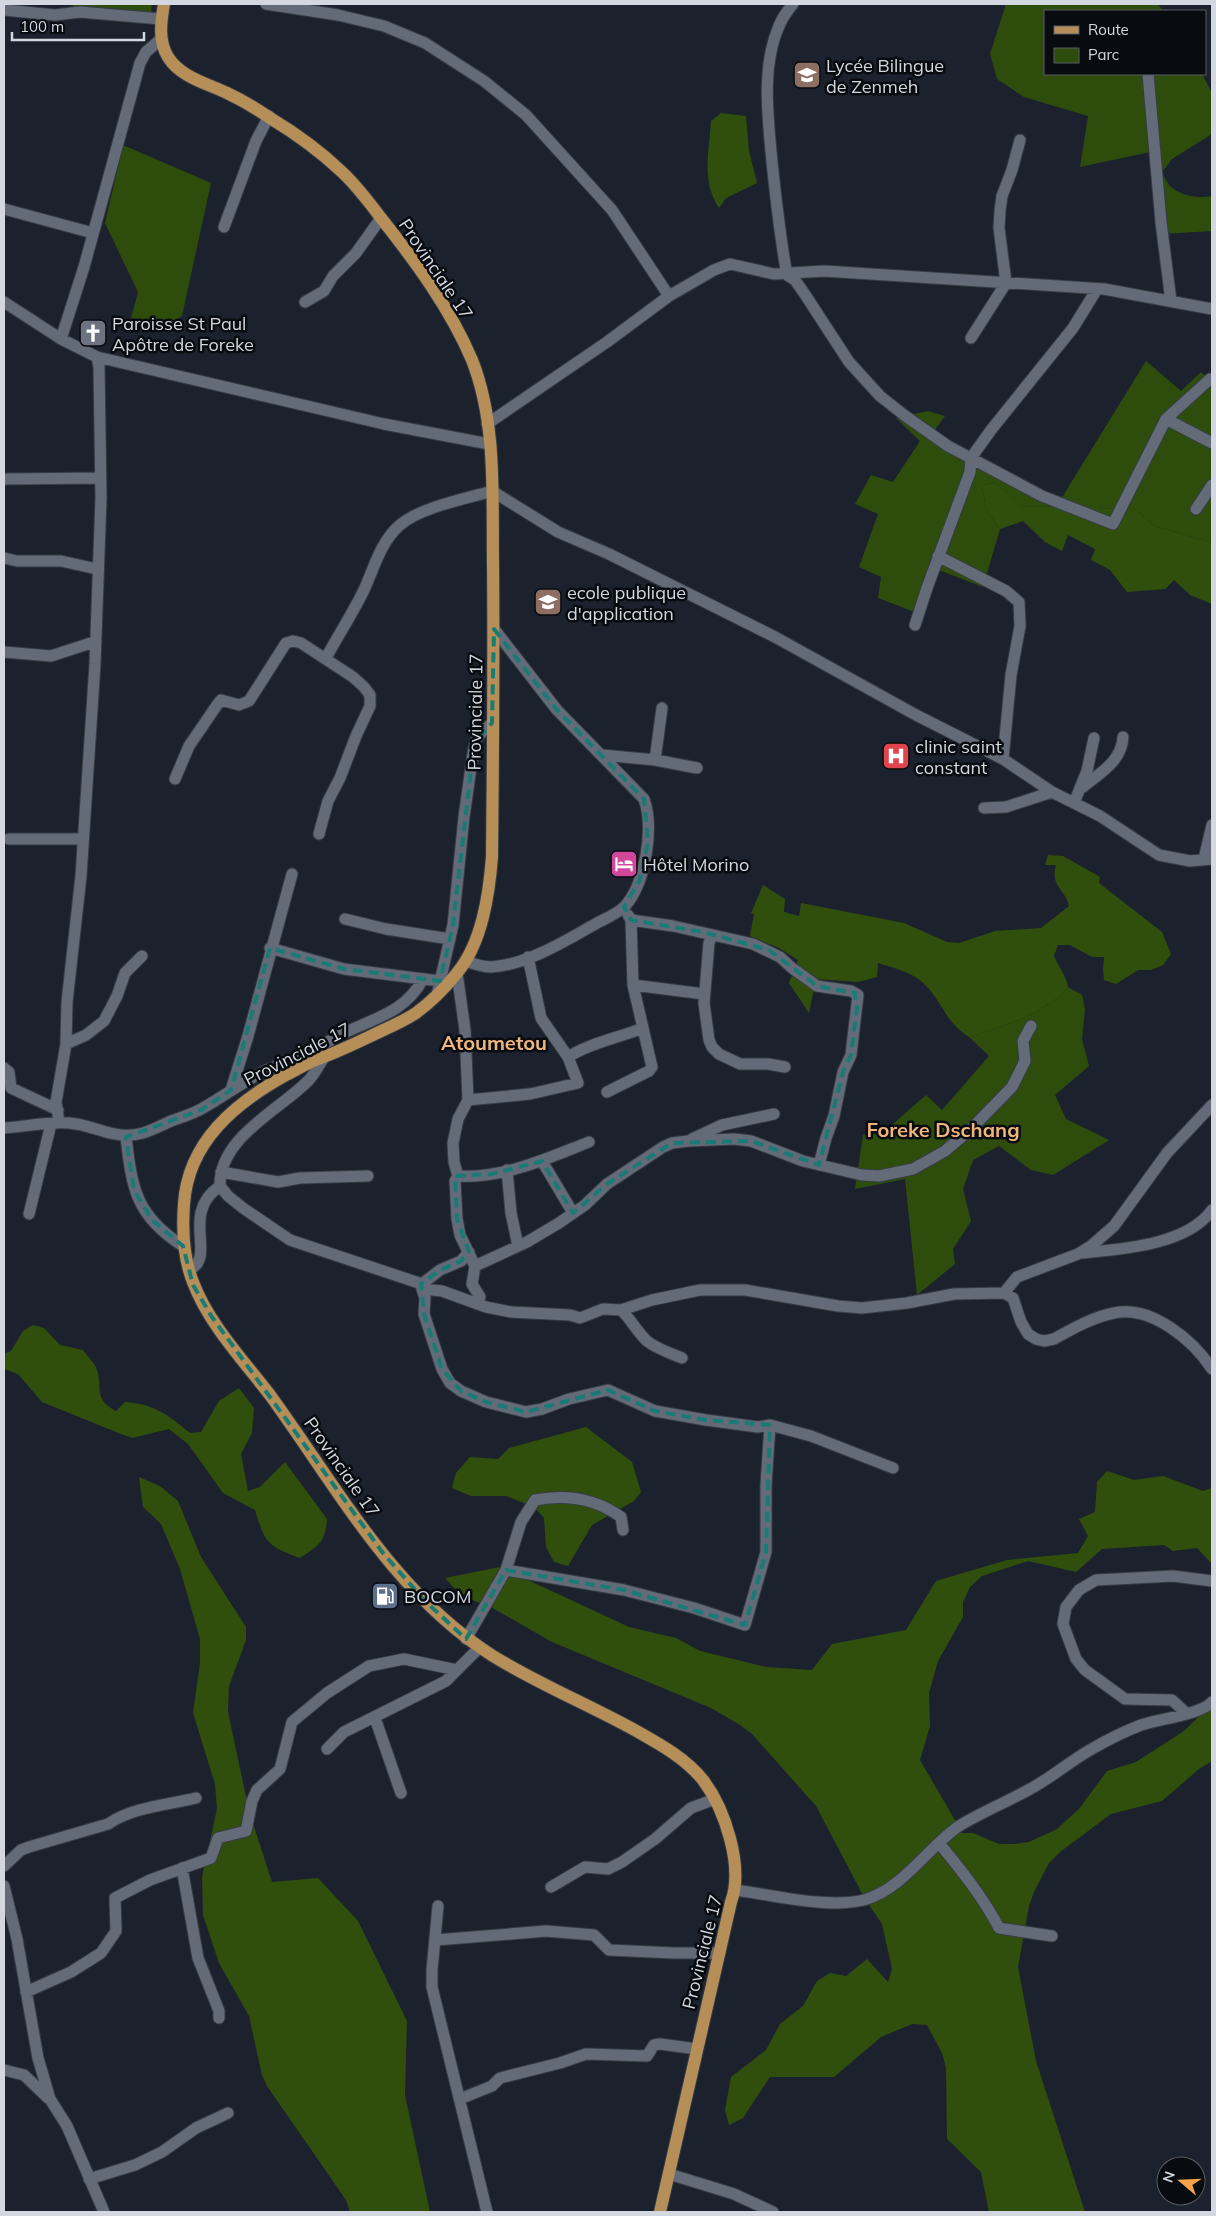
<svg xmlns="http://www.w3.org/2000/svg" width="1216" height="2216" font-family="Mulish,sans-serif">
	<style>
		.green { fill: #2e4d0c }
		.forest { fill: #304f0c }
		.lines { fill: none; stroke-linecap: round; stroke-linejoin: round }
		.minor-casing { stroke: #373c45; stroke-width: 13 }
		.major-casing { stroke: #373c45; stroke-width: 14 }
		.minor { stroke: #646b78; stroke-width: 11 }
		.major { stroke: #b68e58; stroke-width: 12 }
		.marked { fill: none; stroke: #197b74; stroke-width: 4; stroke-dasharray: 10 6; stroke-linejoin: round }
		.labels { text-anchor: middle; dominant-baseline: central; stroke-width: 5; stroke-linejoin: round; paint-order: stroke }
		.poi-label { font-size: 18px; fill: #d3d7df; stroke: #080b10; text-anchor: start }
		.street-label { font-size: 18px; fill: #d3d7df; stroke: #080b10 }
		.quarter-label { font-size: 20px; font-weight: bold; fill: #efb57c; stroke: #080b10 }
	</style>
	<rect width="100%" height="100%" fill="#1c222d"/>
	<path class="green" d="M73 4H152L151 12 72 9Z
		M1006 4H1158L1163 11H1045V74H1202L1212 93V134L1172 159 1162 172C1164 176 1167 183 1170 186 1181 196 1199 199 1212 196V231L1162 234 1155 151 1080 167 1088 116 1024 97 997 79 990 54Z
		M123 145 211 183 182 316 166 327 130 322 138 292 105 223Z
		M1146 361 1181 391 1201 372 1212 382V543L1154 526 1135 509 1019 506 996 483 982 485 986 509 1000 529 983 587 931 567 917 613 878 598 881 577 859 567 878 514 855 504 871 475 893 482 920 441 896 418 928 411 945 416 931 435 1061 499Z
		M1068 987 1082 995 1085 1009 1082 1039 1089 1066 1055 1095 1066 1119 1109 1140 1053 1175 1031 1170 999 1146 973 1160 963 1189 971 1221 953 1249 955 1264 917 1295 905 1179 855 1189 863 1135 885 1131 926 1095 942 1110 989 1056 969 1037C999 1028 1048 1012 1068 987Z"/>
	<path class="forest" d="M721 113 746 116 749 151 757 183 726 198 719 208C701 181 709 152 711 121Z
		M996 483 1020 506 1135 509 1154 526 1212 543V604L1190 595 1174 580 1165 589 1127 592 1110 570 1091 560 1095 549 1068 535 1062 551 1045 542 1023 521 1000 529 986 509 982 485Z
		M1048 855 1063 856 1100 877 1099 883 1162 932 1171 954 1163 965 1151 970H1138L1116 984 1104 980 1103 969 1104 957H1092L1070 945H1058L1054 956C1059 968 1066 975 1068 987 1048 1012 999 1028 969 1037 946 1022 945 1008 929 989 916 973 897 969 878 963L877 977 858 982 816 979 809 1013 789 983 798 960 779 948 750 936 754 914 751 913 763 885 785 899 784 912 799 916 801 903 904 923 947 942 959 943 995 931 1041 928 1069 906C1065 888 1050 887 1056 865H1045Z
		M33 1325 44 1328 60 1345 83 1350C87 1356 95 1363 97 1370 103 1389 93 1399 116 1411L125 1402C155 1404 168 1415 190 1433L201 1432 219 1401 239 1388 254 1408 252 1433 241 1454 248 1491 260 1487 285 1462 327 1519C325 1543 319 1545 300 1558 267 1546 265 1543 255 1510L223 1493 188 1444 169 1429 132 1438 121 1434 42 1402 18 1374 4 1369V1354L11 1351 23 1331Z
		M586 1427 632 1462 641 1492 634 1501 592 1525 568 1566 554 1562 546 1547 544 1518 534 1507 506 1496H471L452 1488 456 1473 470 1457 498 1459 509 1448Z
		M1107 1471 1134 1480 1163 1476 1203 1491 1212 1488V1564L1197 1548 1173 1551 1164 1545 1102 1549 1076 1572 1028 1561 982 1576 970 1587 963 1602V1617L938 1661 929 1693 930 1726 920 1760 959 1827 958 1833H973L999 1844H1013L1029 1842 1057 1829 1079 1809 1107 1771 1136 1762 1184 1731 1212 1704V1761L1199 1769 1162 1801 1111 1814 1060 1852 1049 1863 1034 1892 1029 1906 1018 1967 1036 2061 1085 2212H989L981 2172 947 2139 946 2068 942 2053 927 2025 912 2024 881 2037 834 2077H770L743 2118 729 2125 725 2110 731 2077 766 2050 780 2024 803 2006 817 1981 830 1973 846 1976 867 1959 888 1982 892 1969 882 1924 865 1899 816 1806 752 1734 740 1725 711 1708 552 1642 491 1607 462 1596 445 1578 500 1567 629 1627 676 1638 700 1651 766 1667 812 1670 832 1644 906 1630 936 1581 1007 1560 1078 1553 1088 1536 1079 1519 1095 1512 1097 1482Z
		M139 1477 160 1486 178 1501 201 1557 246 1627V1640L229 1686 228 1712 249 1811 272 1882 318 1878 358 1921 407 2021 405 2095 430 2212H350L346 2200 267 2086 262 2075 249 2016 219 1963 203 1915 202 1877 217 1809 215 1784 193 1713 200 1663V1639L180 1569 161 1524 143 1507Z"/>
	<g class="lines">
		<g class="minor-casing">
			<path id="minor" d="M266 4 338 15 384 26 425 43 484 81 526 115 612 210 669 296
				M793 4C788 10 782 18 779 26 761 67 768 118 772 162 776 200 780 237 787 275L795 280 806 296 849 362 880 396 904 415 948 446 1042 496 1113 524 1166 419 1210 379
				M4 10 55 15 80 12 161 19
				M1148 74 1161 222 1171 301
				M4 209 93 233
				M224 227 256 141 269 116
				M4 302 61 339 97 357 99 367 101 498 95 664 81 876 67 1002 66 1044 56 1102 59 1122
				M305 302 324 291 333 276 356 253 381 218
				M971 338 1006 283 999 228 1000 211 1002 196 1012 170 1020 140
				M61 339 84 267 140 63 146 52 161 39
				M97 357 384 424 489 444
				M1166 419 1212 443
				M487 424 607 342 669 296 714 270 730 264 774 274 824 271 1104 289 1212 309
				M4 479 100 478
				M1196 509 1212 485
				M938 556 1006 591 1019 602 1020 626 1011 675 1003 759
				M4 558 17 561H61L97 569
				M915 625 927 588 970 472 971 458 991 430 1073 328 1097 289
				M4 652 51 656 94 642
				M326 658C338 636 352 614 363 592 374 569 380 542 400 525 421 507 465 499 492 491L558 532 609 554 775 637 916 715 1003 759 1052 792 1100 816 1159 855 1190 861 1212 859
				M602 755 655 760 697 768
				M655 760 662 708
				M175 779 189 746 217 705 221 700 239 705 249 701 286 643 293 641 301 643 353 677 364 687 370 695V706L356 736 340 778 328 801 319 834
				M1083 787C1100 773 1122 761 1123 737
				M1074 803 1087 771 1094 738
				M984 808 1006 807 1052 792
				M9 839H83
				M1204 859 1212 825
				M345 919 386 929 450 939
				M631 920 673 926 753 944 780 957 792 968 817 986 851 991 858 995 851 1055 843 1072 834 1116 826 1138 819 1165
				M712 935 709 943 704 1003 709 1040 712 1047 719 1054 740 1064H768L785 1067
				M270 948 344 969 440 981
				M465 961C474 964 482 967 491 967 527 965 567 940 597 923 607 918 619 913 626 905 646 881 654 827 644 799L557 710 494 629
				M457 973 465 1030 468 1100 458 1119 453 1143 454 1162 458 1176 455 1181 457 1219 460 1235 475 1266 472 1284 480 1297 477 1304
				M633 985 704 994
				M437 995 453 925 464 817 473 753 476 740 483 731 492 723
				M66 1044 86 1035 104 1021 117 996 125 973 142 956
				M568 1057C590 1043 618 1038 643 1028
				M308 1058C314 1053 319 1048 326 1043 360 1020 402 1019 423 979
				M323 1059C318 1067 314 1075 308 1081 278 1111 219 1138 220 1186L228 1196 243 1208 290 1240 422 1284V1289L442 1291 486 1307 511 1312 570 1315 580 1318 603 1309 621 1310 652 1300 700 1290H745L838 1306 862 1308 907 1303 954 1294 1004 1293 1013 1298 1021 1322 1028 1334 1036 1339 1044 1341 1054 1339C1072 1329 1093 1317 1114 1313 1151 1305 1193 1340 1212 1369
				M4 1068 9 1072 11 1088 58 1110
				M231 1090 248 1036 292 874
				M607 1092 649 1071 652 1067 633 985 631 920 628 915
				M468 1100 530 1094 578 1083 568 1057 541 1018 528 957
				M4 1128C25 1127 48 1121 69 1123 96 1125 114 1141 143 1133 153 1130 162 1125 171 1121 182 1117 193 1114 203 1108 239 1088 273 1056 317 1059
				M126 1137C132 1189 136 1216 183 1246
				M692 1139 722 1125 774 1114
				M542 1161 573 1213
				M507 1170 511 1213 518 1246
				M221 1172 278 1182 300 1178 368 1176
				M458 1176C503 1179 548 1158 589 1142
				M29 1214 51 1124
				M1082 1253C1123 1249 1187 1245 1212 1210
				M475 1266 527 1242 559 1223 585 1205 607 1184 663 1147 672 1143 688 1141 734 1139 751 1141 803 1161 862 1175 879 1176 913 1169 945 1151 971 1129 1012 1087 1025 1061 1023 1041 1031 1026
				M189 1270C218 1257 179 1214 220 1186
				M422 1284 440 1270 461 1261 469 1252
				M422 1289 425 1298 424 1314 442 1369 450 1383 461 1391 486 1402 526 1412 542 1409 569 1399 608 1390 655 1411 706 1420 758 1427 770 1425 811 1436 893 1468
				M1004 1293 1017 1277 1078 1254 1091 1246 1114 1226 1167 1153 1212 1105
				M621 1310C631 1319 637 1332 647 1341 657 1349 670 1353 682 1358
				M506 1570 624 1590 694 1608 745 1625 766 1552V1485L770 1425
				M466 1639 506 1570 521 1522 535 1500C566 1494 596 1499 621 1517L623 1530
				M1186 1713 1172 1700 1125 1699 1085 1670 1076 1659 1063 1624 1066 1607 1079 1590 1096 1580 1173 1576 1212 1581
				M375 1718 401 1793
				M327 1749 344 1732 446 1681 480 1647
				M939 1843C961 1870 983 1897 999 1928L1052 1936
				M4 1866 21 1850 29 1847 108 1824C133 1807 167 1805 196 1798
				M182 1868 198 1958 219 2011V2018
				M4 1886 17 1939 38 2058 50 2099 67 2126 104 2212
				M551 1887 585 1867 608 1869 622 1862 655 1839 691 1808 715 1799
				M735 1890C774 1895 826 1909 864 1900 903 1889 927 1848 959 1826 982 1812 1007 1802 1030 1789 1051 1778 1069 1762 1090 1750 1107 1740 1123 1732 1141 1725 1159 1719 1202 1714 1212 1702
				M438 1906 432 1970V1987L487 2212
				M436 1940 546 1931 594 1935 609 1950 674 1953H720
				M26 1992 71 1972 101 1953 116 1931 115 1898 150 1880 211 1858 218 1838 246 1831 252 1801 257 1790 280 1769 292 1722 327 1693 369 1666 404 1659 457 1670
				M4 2070 24 2075 48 2098
				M460 2099 492 2086 500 2078 560 2063 586 2054 647 2056 654 2045 660 2044 697 2049
				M669 2174 734 2194 773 2212
				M89 2179 135 2165 162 2152 196 2128 228 2113"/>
		</g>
		<g class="major-casing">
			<path id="major" d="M164 4C161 21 158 41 168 57 180 77 208 84 227 93 242 100 257 109 270 118 295 133 321 152 342 172 356 185 369 202 381 218 415 261 450 308 472 360 497 423 492 497 493 563 494 661 493 759 492 857 489 895 482 943 457 973 445 988 431 1002 416 1013 404 1021 390 1027 377 1033 358 1042 338 1052 318 1059 307 1063 296 1070 286 1075 235 1103 188 1142 184 1204 182 1231 183 1257 193 1282 208 1323 244 1361 270 1395 337 1487 394 1594 493 1656 540 1685 592 1706 640 1733 663 1746 686 1759 703 1780 725 1809 744 1867 731 1902L660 2212"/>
		</g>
		<use href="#minor" class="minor"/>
		<use href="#major" class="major"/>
	</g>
	<path class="marked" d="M494 629 557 710 644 799 648 843 640 880 624 907 631 920 703 932 769 950 817 986 855 993 857 1008 851 1055 843 1072 819 1165 751 1141 672 1143 607 1184 573 1213 542 1161 492 1174 455 1176 457 1219 469 1252 461 1261 440 1270 421 1284 424 1314 442 1369 461 1391 486 1402 526 1412 608 1390 655 1411 706 1420 770 1425 766 1552 745 1625 624 1590 506 1570 466 1639 424 1600 383 1553 212 1317 193 1285 183 1246 152 1220 134 1190 126 1137 201 1110 231 1090 270 948 344 969 440 981 453 925 473 753 476 740 492 723Z"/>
	<defs>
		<g id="school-square" transform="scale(1.4375)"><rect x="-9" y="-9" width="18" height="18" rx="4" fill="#8d6e63" stroke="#080b10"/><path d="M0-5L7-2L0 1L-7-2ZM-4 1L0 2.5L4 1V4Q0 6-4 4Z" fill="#fff"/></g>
		<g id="church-square" transform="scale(1.4375)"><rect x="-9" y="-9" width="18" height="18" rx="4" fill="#6b7280" stroke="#080b10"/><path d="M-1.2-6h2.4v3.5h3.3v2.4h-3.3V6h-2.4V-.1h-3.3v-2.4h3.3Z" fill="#fff"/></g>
		<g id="hospital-square" transform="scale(1.4375)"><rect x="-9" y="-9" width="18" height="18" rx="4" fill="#e0444e" stroke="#080b10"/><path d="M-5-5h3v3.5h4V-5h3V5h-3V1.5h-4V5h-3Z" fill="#fff"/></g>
		<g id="hotel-square" transform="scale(1.4375)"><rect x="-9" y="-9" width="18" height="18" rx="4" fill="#d1479c" stroke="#080b10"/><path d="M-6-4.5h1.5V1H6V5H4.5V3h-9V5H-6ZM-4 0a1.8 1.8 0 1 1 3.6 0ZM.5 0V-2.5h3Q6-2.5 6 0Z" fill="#fff"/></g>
		<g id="fuel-square" transform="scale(1.4375)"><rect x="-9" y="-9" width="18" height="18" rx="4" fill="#5c6f8a" stroke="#080b10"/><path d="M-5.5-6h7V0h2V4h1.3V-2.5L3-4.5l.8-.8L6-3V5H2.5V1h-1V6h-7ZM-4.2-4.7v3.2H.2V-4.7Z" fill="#fff"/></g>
	</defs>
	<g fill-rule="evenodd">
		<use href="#school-square" x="807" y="75"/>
		<use href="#church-square" x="93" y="333"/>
		<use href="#school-square" x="548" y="602"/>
		<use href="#hospital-square" x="896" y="756"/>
		<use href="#hotel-square" x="624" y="864"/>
		<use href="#fuel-square" x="385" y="1596"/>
	</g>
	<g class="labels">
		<g class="poi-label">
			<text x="826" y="65">Lycée Bilingue<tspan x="826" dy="21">de Zenmeh</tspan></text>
			<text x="112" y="323">Paroisse St Paul<tspan x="112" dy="21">Apôtre de Foreke</tspan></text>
			<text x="567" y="592">ecole publique<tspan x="567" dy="21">d'application</tspan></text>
			<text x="915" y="746">clinic saint<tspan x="915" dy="21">constant</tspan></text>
			<text x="643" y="864">Hôtel Morino</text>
			<text x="404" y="1596">BOCOM</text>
		</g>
		<g class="street-label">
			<text transform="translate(436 269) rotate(56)">Provinciale 17</text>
			<text transform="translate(475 712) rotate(-89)">Provinciale 17</text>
			<text transform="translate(297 1054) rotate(-27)">Provinciale 17</text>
			<text transform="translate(342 1467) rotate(55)">Provinciale 17</text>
			<text transform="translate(702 1952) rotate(-76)">Provinciale 17</text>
		</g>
		<g class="quarter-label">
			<text x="494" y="1042">Atoumetou</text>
			<text x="943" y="1129">Foreke Dschang</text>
		</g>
	</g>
	<rect width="1216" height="2216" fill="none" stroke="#d3d7df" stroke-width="10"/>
	<rect x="1044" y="10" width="162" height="65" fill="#080b10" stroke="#595d63"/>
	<rect x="1054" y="26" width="25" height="8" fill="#b68e58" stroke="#595d63"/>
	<text x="1088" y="35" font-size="15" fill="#d3d7df">Route</text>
	<rect x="1054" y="48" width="25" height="15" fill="#2e4d0c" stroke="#595d63"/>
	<text x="1088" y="60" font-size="15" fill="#d3d7df">Parc</text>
	<g transform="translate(1181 2181) rotate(289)"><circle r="24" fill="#080b10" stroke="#595d63"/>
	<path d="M0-4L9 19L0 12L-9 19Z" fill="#f6a247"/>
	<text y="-8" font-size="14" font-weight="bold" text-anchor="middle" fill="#d3d7df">N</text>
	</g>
	<path d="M12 32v8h132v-8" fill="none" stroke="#d3d7df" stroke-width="2.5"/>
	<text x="20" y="32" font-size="15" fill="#d3d7df" stroke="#080b10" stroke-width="4" paint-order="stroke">100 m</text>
</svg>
